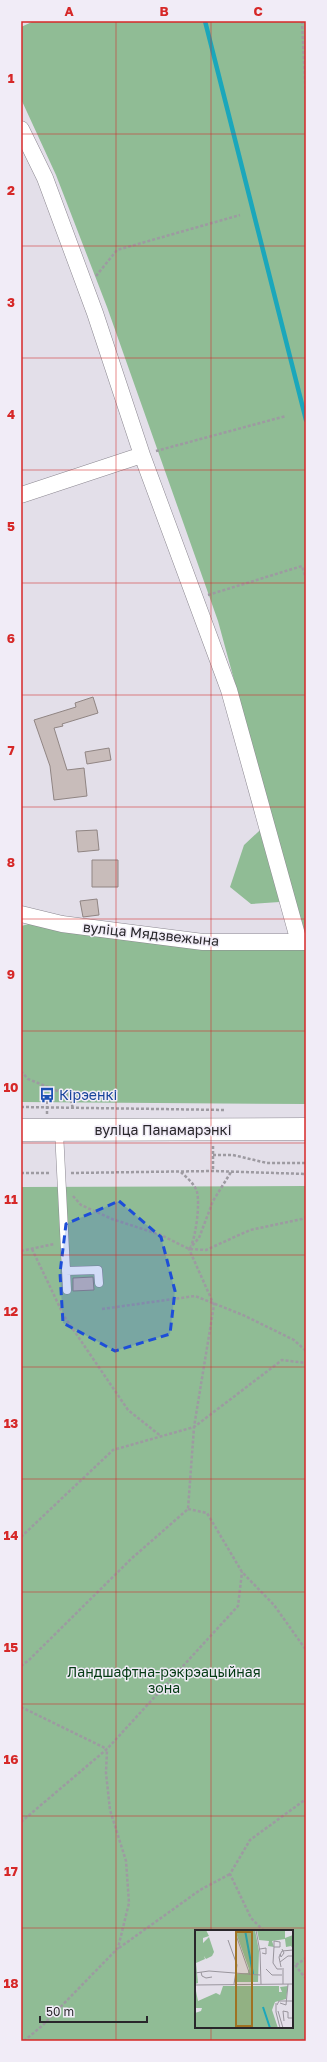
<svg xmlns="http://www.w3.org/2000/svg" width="327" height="2062" viewBox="0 0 327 2062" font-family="'Golos Text',sans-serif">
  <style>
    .green { fill: #90bc95; fill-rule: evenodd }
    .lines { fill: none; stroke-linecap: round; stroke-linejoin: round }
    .stream { stroke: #1ba7bb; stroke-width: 4.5 }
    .building { fill: #c8bcba; stroke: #908583 }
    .service-casing { stroke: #8c8891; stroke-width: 9 }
    .minor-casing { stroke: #8c8891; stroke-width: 17 }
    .secondary-casing { stroke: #8c8891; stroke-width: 23 }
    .path { stroke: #9d9aa1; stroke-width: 2.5; stroke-dasharray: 3 2; stroke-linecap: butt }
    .service { stroke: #fff; stroke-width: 8 }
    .minor { stroke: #fff; stroke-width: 16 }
    .secondary { stroke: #fff; stroke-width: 22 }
    .marked { fill: #1d4ed8; fill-opacity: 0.2; stroke: #1d4ed8; stroke-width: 3; stroke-dasharray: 8 5; stroke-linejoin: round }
    .grid { fill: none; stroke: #d62828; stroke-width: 1; stroke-opacity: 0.55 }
    .labels { text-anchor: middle; stroke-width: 3; stroke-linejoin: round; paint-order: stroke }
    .street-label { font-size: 14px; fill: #29272b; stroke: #f1ecf7 }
    .transit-label { font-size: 14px; fill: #164399; stroke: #f1ecf7; text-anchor: start }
    .park-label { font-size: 14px; fill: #043a13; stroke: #f1ecf7 }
    .inset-river { fill: none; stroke: #1ba7bb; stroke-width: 2 }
    .inset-road { fill: none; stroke: #99959d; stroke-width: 1 }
    .view { fill: #9f7223; fill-opacity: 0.15; stroke: #9f7223; stroke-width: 2 }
    .inset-edge { fill: none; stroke: #29272b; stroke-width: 2 }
    .neatline { fill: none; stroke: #d62828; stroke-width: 1.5 }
    .grid-label { font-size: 13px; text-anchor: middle; font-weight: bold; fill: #d62828 }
  </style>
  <rect width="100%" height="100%" fill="#e3dfe9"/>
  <path class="green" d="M34,21H306V937L294,901L251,904L230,887L244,845L272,819L218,621L107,307L56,175L21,99V27Z
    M37,922L306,948V1104L21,1102V926Z
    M306,1186V2041H21V1187ZM196,1931H292V2027H196Z"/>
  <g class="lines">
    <path class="stream" d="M205,21L306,420"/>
  </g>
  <path class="building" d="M93,697L98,713L62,724L63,726L54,728L67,770L84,768L87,796L54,800L50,766L34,720L76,707L75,703Z
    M109,748L111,760L87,764L85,752Z
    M97,830L99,850L78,852L76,831Z
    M92,860H118V887H92Z
    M97,899L99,915L83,917L80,901Z
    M93,1277L94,1290L73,1291V1278Z"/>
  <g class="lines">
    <g class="service-casing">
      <path id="service" d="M59,1131L67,1290
        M66,1271L98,1270L99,1283"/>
    </g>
    <g class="minor-casing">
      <path id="minor" d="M21,129L45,178L95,313L142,455L229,690L299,942
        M21,495L142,455
        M21,914L62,924L203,942H306"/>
    </g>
    <g class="secondary-casing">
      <path id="secondary" d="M21,1130L306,1129"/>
    </g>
    <path class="path" d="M302,21L306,101
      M96,276L117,250L240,215
      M156,451L286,416
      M208,595L302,566L306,579
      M21,1071L28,1079L70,1096L73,1109
      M21,1107L226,1110
      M47,1114V1095
      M213,1146V1171
      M213,1155H233L267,1163H306
      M181,1172C186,1177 195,1184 197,1192C200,1204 196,1235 191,1246
      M21,1173H50
      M71,1173L213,1171L306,1174
      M73,1196L81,1205L112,1219L161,1235L189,1249L206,1250L250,1230L302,1219L306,1217
      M32,1249L64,1316L128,1410L162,1437
      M189,1249L199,1238L213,1201L231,1172
      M21,1251L54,1244
      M102,1309L195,1296L243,1315L294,1340L306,1351
      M188,1509L207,1513L242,1572L274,1605L306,1650
      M21,1537L113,1450L194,1427L282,1360L306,1363
      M21,1666L29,1660L131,1559L188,1509L194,1427L214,1305L189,1249
      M21,1707L107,1749
      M21,1822L107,1749L238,1606L242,1572
      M264,1931L251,1918L230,1874L250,1840L306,1799
      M119,1948L200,1890L230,1874
      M292,1961L306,1979
      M296,1965L306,1958
      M24,2041L43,2025L118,1948L129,1903L126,1861L110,1810L106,1773L107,1750
      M301,2041L306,2037"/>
    <use href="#service" class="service"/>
    <use href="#minor" class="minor"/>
    <use href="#secondary" class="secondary"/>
  </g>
  <path class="marked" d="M119,1201L161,1237L175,1291L170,1334L115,1351L63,1323L60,1273L66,1224Z"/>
  <path class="grid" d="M116,21V2041M211,21V1931M21,134H306M21,246H306M21,358H306M21,470H306M21,583H306M21,695H306M21,807H306M21,919H306M21,1031H306M21,1143H306M21,1255H306M21,1367H306M21,1479H306M21,1592H306M21,1704H306M21,1816H306M21,1928H306M211,2027V2041"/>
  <defs>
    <g id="bus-bare" transform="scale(1.2)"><path d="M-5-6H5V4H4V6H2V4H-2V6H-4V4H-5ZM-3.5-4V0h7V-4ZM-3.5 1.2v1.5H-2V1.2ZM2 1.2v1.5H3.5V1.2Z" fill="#1a4fb4" stroke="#f1ecf7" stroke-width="2.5" paint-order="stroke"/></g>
  </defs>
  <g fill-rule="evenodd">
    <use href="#bus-bare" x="47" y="1095"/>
  </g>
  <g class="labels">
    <g class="street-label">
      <text transform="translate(151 934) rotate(6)" y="5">вуліца Мядзвежына</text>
      <text x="163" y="1135">вуліца Панамарэнкі</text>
    </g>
    <g class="transit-label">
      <text x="59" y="1100">Кірэенкі</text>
    </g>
    <g class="park-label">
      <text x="164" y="1677">Ландшафтна-рэкрэацыйная<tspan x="164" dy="16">зона</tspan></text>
    </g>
  </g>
  <g transform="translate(195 1930)">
    <rect width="98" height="98" fill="#e3dfe9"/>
    <path d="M0,0H11L14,6L8,8V13L14,7L19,22L17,26L11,29L9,26L10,29L1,33L3,53L0,54ZM44,0H60L64,21L63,52H39L41,44L53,43L54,39L41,3ZM62,0H90V8L98,5V19L96,16L91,17L90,9L77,11L79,17L73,16L74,11L64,10ZM0,56L3,71L21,63L25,65L28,56H84V62H87L85,57L93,56L91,69L80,72L77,80L83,98H0V83L6,81L7,78H0Z" fill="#90bc95"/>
    <path class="inset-river" d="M50,0L58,44M68,77L75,98"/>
    <path class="inset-road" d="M61,0L65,22L66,54M41,5L55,45M33,10L42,35L39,54M79,11L85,12V17H79ZM79,17L78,33L82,39H87M65,19L71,18V24L67,23M85,24L86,27L89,23L87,19M85,32L93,26H97M86,37L84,27L87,21L98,20M71,39L77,45H87M6,42L7,46L11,48L17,47M0,43L14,41L65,45M88,54V38M0,55L98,54M81,73V82L85,98M85,73L91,75L93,54M82,75L84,71H98M83,81L88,98M89,91L88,81L93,82V88H98"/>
    <path class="view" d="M41,2H57V96H41Z"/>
    <rect width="98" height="98" class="inset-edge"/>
  </g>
  <rect width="327" height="2062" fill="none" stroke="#f1ecf7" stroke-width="44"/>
  <path d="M40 2016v6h107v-6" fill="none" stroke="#29272b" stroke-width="2"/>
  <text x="46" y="2016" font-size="12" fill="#29272b" stroke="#f1ecf7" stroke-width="3" paint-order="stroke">50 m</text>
  <rect x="22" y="22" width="283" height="2018" class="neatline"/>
  <g class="grid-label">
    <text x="69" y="16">A</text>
    <text x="164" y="16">B</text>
    <text x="258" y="16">C</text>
    <text x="11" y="83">1</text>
    <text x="11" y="195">2</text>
    <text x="11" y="307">3</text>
    <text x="11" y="419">4</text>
    <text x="11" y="531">5</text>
    <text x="11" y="643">6</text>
    <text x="11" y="755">7</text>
    <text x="11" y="867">8</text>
    <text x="11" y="979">9</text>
    <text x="11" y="1092">10</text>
    <text x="11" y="1204">11</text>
    <text x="11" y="1316">12</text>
    <text x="11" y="1428">13</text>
    <text x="11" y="1540">14</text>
    <text x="11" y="1652">15</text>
    <text x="11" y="1764">16</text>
    <text x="11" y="1876">17</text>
    <text x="11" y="1988">18</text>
  </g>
</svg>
